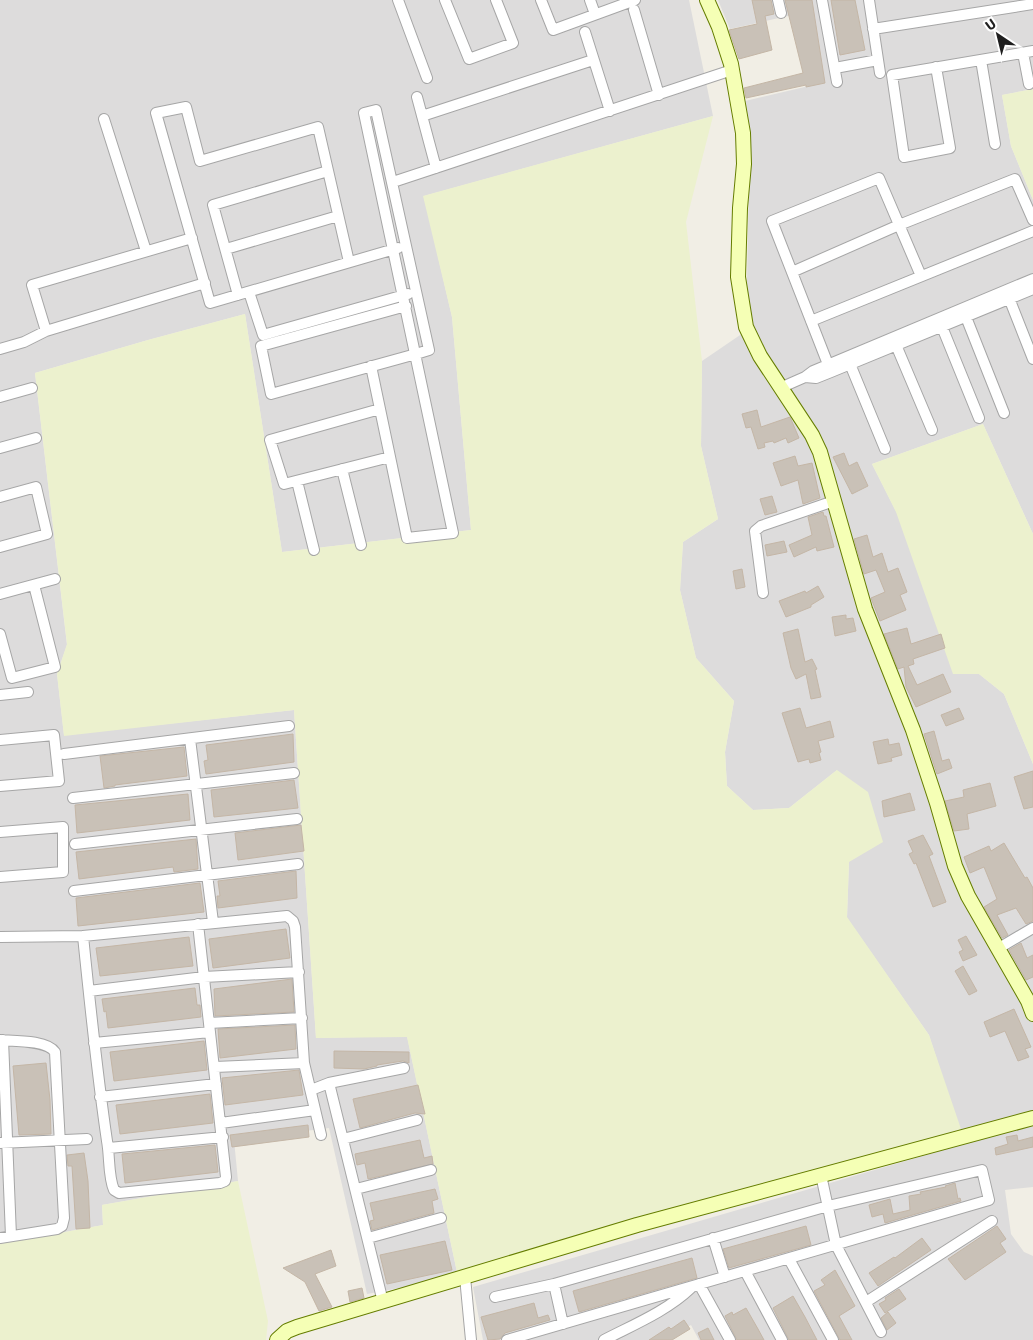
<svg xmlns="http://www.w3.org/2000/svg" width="1033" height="1340" viewBox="0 0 1033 1340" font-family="Signika,sans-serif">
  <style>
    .residential { fill: #dddcdc }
    .farmland { fill: #ecf1ce }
    .building { fill: #c9c1b7; stroke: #c4b6a6 }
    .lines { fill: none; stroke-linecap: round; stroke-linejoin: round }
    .street-casing { stroke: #a6a6a6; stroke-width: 12 }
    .secondary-casing { stroke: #657d00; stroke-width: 16 }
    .street { stroke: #fff; stroke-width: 10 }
    .secondary { stroke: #f5ffb5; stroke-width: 14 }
  </style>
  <rect width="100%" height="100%" fill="#f1eee5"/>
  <path class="residential" d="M0,0H689L713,116L424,196L452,317L471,530L282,552L245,314L148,340L35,373L67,645L57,674L64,735L294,710L316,1038L407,1036L458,1277L367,1294L329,1128L234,1140L238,1181L102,1205L103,1225L0,1244Z
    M718,0H1033V89L1002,95L1011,146L1033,200V534L983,424L872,464L979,674L1004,694L1033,764V1187L1005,1190L1011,1234L1024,1252L1033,1256V1340H699L691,1325L663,1340H483L473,1287L964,1144L929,1035L847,918L849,862L837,770L789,808L753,810L727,786L725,752L734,701L696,658L680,590L683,542L718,519L701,446L702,361L746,331L750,129L745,101L809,86L797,14L730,29Z"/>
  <path class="farmland" d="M1033,89V200L1011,146L1002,95Z
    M713,116L686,222L702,361L701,446L718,519L683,542L680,590L696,658L734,701L725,752L727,786L753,810L789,808L837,770L868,792L883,842L849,862L847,917L929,1035L961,1129L458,1277L407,1037L316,1038L294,710L64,736L57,674L67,644L35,373L148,340L245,314L282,552L471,530L452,317L423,196Z
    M983,424L1033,534V764L1004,694L979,674H953L896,512L872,464Z
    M238,1181L268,1321L266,1340H0V1244L103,1225L102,1205Z"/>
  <path class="building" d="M752,0H771L774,14L765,16L772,50L739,59L729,30L757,24Z
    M785,0H812L825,83L806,87V85L746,98L744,88L803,73Z
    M831,0H855L865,50L840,55Z
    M757,410L761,427L790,417L799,438L788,443L786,438L774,443L773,441L764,443L765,447L758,449L751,427L746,428L742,414Z
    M844,453L849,466L857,462L868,486L852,494L833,457Z
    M795,456L798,466L812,463L820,498L803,504L798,480L781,486L773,463Z
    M772,496L777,512L765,515L760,499Z
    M823,512L824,516H826L834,547L817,551L816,547L794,557L789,545L812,535L808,517Z
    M867,535L873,557L882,553L888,572L898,568L907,592L900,595L906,610L880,621L871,598L885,592L876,570L864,574L854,539Z
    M784,541L787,552L767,556L765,545Z
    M742,569L745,587L736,589L733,571Z
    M818,586L824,597L811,605V607L786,617L779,601L805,591L806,593Z
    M846,615V619L853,618L856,631L835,636L832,617Z
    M907,628L911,644L941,634L945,648L913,659L914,664L908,666L917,685L943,674L951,692L916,707L906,687L904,667L898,669L884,634Z
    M798,629L805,662L812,659L817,669L815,670L821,697L811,699L806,674L796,679L791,668L783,633Z
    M800,708L806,728L830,721L834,737L818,741L821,752L819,753L821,760L810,763L809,759L798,762L782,713Z
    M959,708L964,719L946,726L941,715Z
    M934,731L942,761L949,759L952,768L937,774L924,734Z
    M293,734L294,762L206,774L204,761L208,760L206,745Z
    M888,739L889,745L899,743L902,755L891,758L892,761L878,764L873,742Z
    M184,747L187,776L115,785V786L104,788L100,756Z
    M1033,771V807L1024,809L1014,777Z
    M294,780L298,808L214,817L211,790Z
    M990,783L996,806L967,814L969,829L954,831L945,801L964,797L963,790Z
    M910,793L915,810L884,817L882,801Z
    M188,794L190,820L77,833L75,805Z
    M301,825L304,851L238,860L235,833Z
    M923,835L933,854L929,856L946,902L933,907L916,863L914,864L909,854L913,852L908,841Z
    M196,839L198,869L174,872L173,867L79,879L76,852Z
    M1004,843L1025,878L1027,877L1033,888V921L1026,924L1016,908L997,915L1008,935L1002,938L984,907L997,899L984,867L970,873L964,857L989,846L991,851Z
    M296,871L297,898L218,908L217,896H220L218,881Z
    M200,883L204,912L78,926L76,898Z
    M286,929L290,958L213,968L209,939Z
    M966,936L977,955L963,961L959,952L963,950L958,940Z
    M189,937L193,966L100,976L96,948Z
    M1021,943L1027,958L1033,955V977L1026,980L1009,950Z
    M963,966L977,991L969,995L955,971Z
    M292,979L294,1012L215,1016L214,989Z
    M195,988L197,1005H200L201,1017L108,1028L106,1011L104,1012L102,999Z
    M1014,1009L1031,1047L1025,1049L1029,1057L1018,1061L1005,1031L990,1037L984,1022Z
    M295,1025L296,1049L220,1058L218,1029Z
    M204,1041L207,1070L114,1081L110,1052Z
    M334,1051L409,1052V1063L403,1061L377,1065V1066L364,1069L334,1068Z
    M46,1063L50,1100L51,1134L19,1135L13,1066Z
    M299,1070L303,1095L225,1105L222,1078Z
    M418,1085L425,1114L415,1113L360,1128L353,1099Z
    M210,1094L213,1123L120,1134L116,1105Z
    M308,1125L309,1137L232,1147L230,1135Z
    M1017,1135L1018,1141L1033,1137V1147L996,1155L995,1148L1008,1144L1006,1137Z
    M420,1140L424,1158L432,1156L433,1164L368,1179L365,1163L357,1165L355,1154Z
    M215,1145L218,1172L125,1183L122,1154Z
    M84,1153L88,1181L90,1228L76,1229L72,1166H68L67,1155Z
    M955,1183L958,1199L960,1198L961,1201L885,1223L883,1214L872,1217L869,1205L890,1199L893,1214L910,1210L909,1196L921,1194L920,1192L946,1187L945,1186Z
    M435,1189L438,1199L432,1201L434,1213L372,1230L370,1221L374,1220L370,1203Z
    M806,1226L811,1245L729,1268L723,1249Z
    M997,1226L1006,1239L1000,1243L1006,1252L965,1280L948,1259Z
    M922,1238L931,1250L878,1286L869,1273L894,1257L895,1258Z
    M445,1241L452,1270L387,1284L380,1255Z
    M331,1250L336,1266L315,1274L332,1307L319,1311L305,1282L283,1268Z
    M692,1258L697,1278L579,1312L573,1291Z
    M835,1270L855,1306L839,1316L852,1340H840L814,1291L825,1285L821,1280Z
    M362,1288L364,1298L350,1302L348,1291Z
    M899,1289L906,1299L885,1313L879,1304L886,1300L885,1298Z
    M793,1296L805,1317L817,1340H789L773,1308Z
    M534,1303L538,1318L548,1315L550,1320L505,1333L500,1339L488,1340L481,1317Z
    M746,1308L758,1329L764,1340H737L725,1316L732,1312L733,1315Z
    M888,1312L896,1323L887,1330L881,1318Z
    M684,1320L690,1329L672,1340H649L669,1327L671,1329Z
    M708,1328L714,1340H701L698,1333Z"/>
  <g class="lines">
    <g class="street-casing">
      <path id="street" d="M398,0L427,78
        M445,0L469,59L513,43L496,0
        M541,0L553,30L635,0
        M590,0L595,14
        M778,0L781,13
        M822,0L837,82
        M869,0L880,73
        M634,10L659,95
        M873,29L1033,4
        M585,32L610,111
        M1023,53L1029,84
        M981,60L995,144
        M936,67L950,148L904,157L892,75L1033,51
        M835,68L878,60
        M417,97L436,168
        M422,116L593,60
        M104,119L146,251
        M393,182L732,70
        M226,249L338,216
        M349,262L318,127L200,161L186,107L156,113L210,303L398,248
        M792,272L899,225L1015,179L1033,220
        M249,292L263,335L408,294
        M238,295L213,205L328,171
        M1009,298L1033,359
        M964,312L1004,413
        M811,321L1033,231
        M940,322L979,418
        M46,331L32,285L192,238
        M896,345L932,430
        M0,349L24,342L46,331L205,283
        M850,364L885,449
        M371,366L407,538L453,533C424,393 394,253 364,113L376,110L429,350L416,354L271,394L261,346L406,306
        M831,372L772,221L879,178L921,276
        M805,377L816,378L831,372L1033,289
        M780,388L805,377L813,371L1033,279
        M0,397L32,388
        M380,409L270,440L284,484L390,457
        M0,448L36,438
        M342,469L361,545
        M297,481L314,550
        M0,497L36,487L47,534L0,547
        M763,593L755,531L761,526L834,501
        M0,594L55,579
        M0,634L12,678L55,667L34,585
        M0,695L28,692
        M190,739L213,922
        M0,740L54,735L59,781L0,786
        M64,754L289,726
        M73,798L294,773
        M0,832L63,827V872L0,877
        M75,844L297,819
        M74,891L298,864
        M83,936C90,1005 97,1073 107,1141C110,1157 108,1176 114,1190L119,1193L220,1183L225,1181L226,1177L198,924
        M0,937L83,936L287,916L293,921L295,927L304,1063L321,1135
        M999,948L1033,928
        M89,991L204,977L299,972
        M209,1023L302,1018
        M0,1040C14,1041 47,1040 55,1052L64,1218L62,1226L57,1229L0,1238
        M3,1040L11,1236
        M94,1043L210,1032
        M215,1067L304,1063
        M329,1083L383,1302
        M311,1090L329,1083L404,1068
        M100,1097L216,1084
        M221,1123L315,1110
        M343,1139L417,1120
        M0,1143L87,1139
        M109,1148L223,1137
        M821,1175L836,1245L881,1332
        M356,1189L431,1170
        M368,1238L441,1218
        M713,1238L725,1277
        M789,1259L833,1340
        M745,1271L782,1340
        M465,1277L471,1340
        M554,1284L563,1324
        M699,1284L730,1340
        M495,1297L554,1284L828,1206L982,1170L989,1200L507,1340
        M866,1302L992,1221
        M604,1340C633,1325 667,1311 691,1288"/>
    </g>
    <g class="secondary-casing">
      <path id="secondary" d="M707,0L719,27L731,64L743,133L744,164L740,208L738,277L746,327L760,356L812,435L820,452L865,609L913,730L937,803L955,866L968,896L1028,1001L1033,1014
        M277,1340L287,1331L297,1327L637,1225L1033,1118"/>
    </g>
    <use href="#street" class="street"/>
    <use href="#secondary" class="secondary"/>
  </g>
  <g transform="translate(998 35) rotate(325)" stroke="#ffffff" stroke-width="4" paint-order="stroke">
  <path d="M0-4L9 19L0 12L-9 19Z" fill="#1f1f1f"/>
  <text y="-8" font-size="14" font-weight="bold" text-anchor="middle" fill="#1f1f1f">U</text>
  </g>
</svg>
